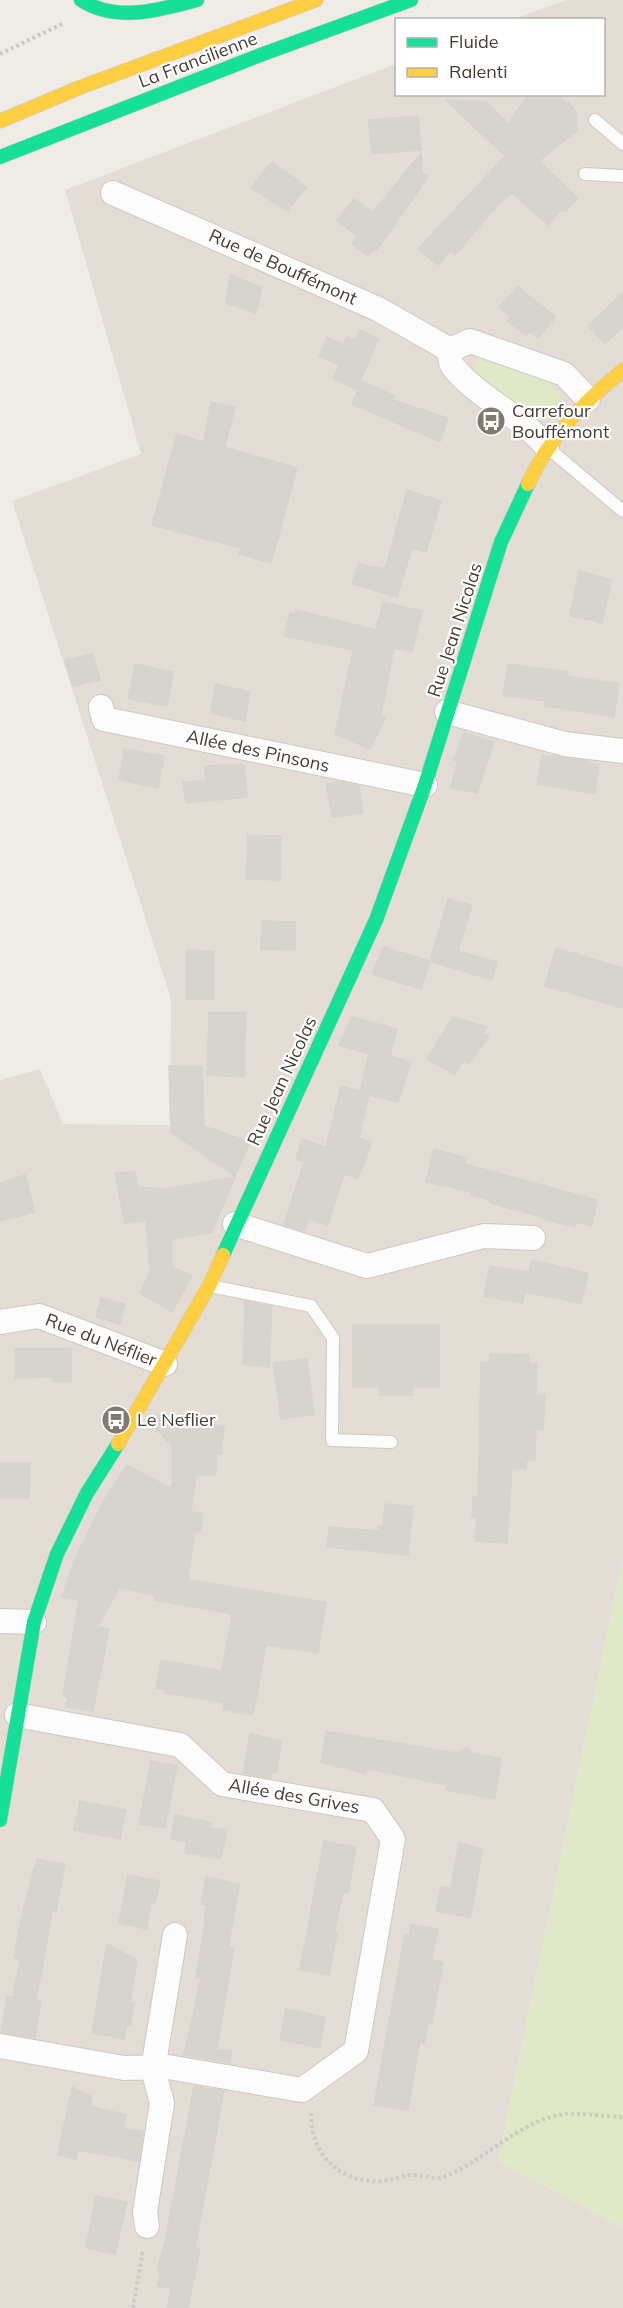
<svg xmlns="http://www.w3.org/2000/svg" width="623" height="2308" viewBox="0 0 623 2308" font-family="Mulish,sans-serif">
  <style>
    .residential { fill: #e3ddd5 }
    .green { fill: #dfe9c8 }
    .building { fill: #d7d3cf; stroke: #d7d3ce; stroke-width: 1.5 }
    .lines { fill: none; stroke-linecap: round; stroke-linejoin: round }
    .lane-casing { stroke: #cbc8c4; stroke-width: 14 }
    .street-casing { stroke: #cbc8c4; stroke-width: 26 }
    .fast-casing { stroke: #cec8bf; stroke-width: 15 }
    .slow-casing { stroke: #cec8bf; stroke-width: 15 }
    .path { stroke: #cdcac6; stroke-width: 4; stroke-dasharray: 3 3; stroke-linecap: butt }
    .lane { stroke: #fdfcfc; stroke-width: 12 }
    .street { stroke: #fdfcfc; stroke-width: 24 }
    .fast { stroke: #16e098; stroke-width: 14 }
    .slow { stroke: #ffcf43; stroke-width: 14 }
    .labels { text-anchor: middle; stroke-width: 4.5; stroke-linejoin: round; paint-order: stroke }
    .street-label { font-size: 18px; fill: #443d34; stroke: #fff }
    .poi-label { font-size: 18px; fill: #443d34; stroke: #fff; text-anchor: start }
  </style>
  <rect width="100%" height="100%" fill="#efece8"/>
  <path class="residential" d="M566,0H623V1557L498,2161L623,2228V2308H0V1080L40,1069L63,1124L170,1125L171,999L12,501L141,454L65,190L396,64V94H604V20L514,19Z"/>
  <path class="green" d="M479,357L548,380L562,398L539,423L472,371Z
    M623,1557V2228L498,2161Z"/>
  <path class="building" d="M529,94H558L566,104L569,102L577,113V131L539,161L578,198L565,212L562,209L548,225L512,193L496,207L455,255L450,251L438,265L418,249L505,156L446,100L487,102L508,124Z
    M418,116L421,150L372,154L368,120Z
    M421,153L422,173L428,177L377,250L374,249L368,256L352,244L357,236L337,221L354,199L373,212Z
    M272,162L307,187L287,211L251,188Z
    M230,275L262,288L256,313L226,303Z
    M518,287L556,317L538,338L530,332L526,335L507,321L511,317L499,307Z
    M623,293V327L605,343L588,326Z
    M360,330L378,339L357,390L333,378L339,365L319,356L327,337L343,345L347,337L355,340Z
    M362,381L395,396L393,400L448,418L440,442L352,404Z
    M211,402L235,407L225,447L297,468L271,563L239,554L241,548L152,525L177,434L204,442Z
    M407,490L441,501L426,552L412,548L397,597L352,584L358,564L385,569Z
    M579,571L612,580L602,623L570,616Z
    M383,602L422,611L412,652L394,648L381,716L386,717L370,749L335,734L353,650L284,636L290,613L295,615L296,610L376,630Z
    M93,654L100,680L73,686L65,660Z
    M135,664L174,672L167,706L128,699Z
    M508,664L568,672V676L619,684L614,717L544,706L545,701L503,695Z
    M216,684L250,692L245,721L210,713Z
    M464,732L494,742L477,793L450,788L458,762L454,760Z
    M124,749L164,756L158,788L119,780Z
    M542,755L587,761V763L599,766L595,794L537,784Z
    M244,764L247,797L186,803L183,782L206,781L205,766Z
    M341,782L359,786L363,813L332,817L326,784Z
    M248,835L281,836L280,880L246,879Z
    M448,899L472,905L458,951L497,962L492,980L430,961Z
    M262,921L295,922V950L261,949Z
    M384,947L430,961L421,989L372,974Z
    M556,948L623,968V1008L545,986Z
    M186,950L214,951V999H186Z
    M209,1012H246L244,1077L207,1075Z
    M352,1017L397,1029L390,1056L411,1062L398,1102L369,1095L359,1138L371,1142L365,1163L357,1178L344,1174L328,1225L309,1219L305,1231L284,1225L304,1162L296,1159L302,1139L326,1147L341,1086L360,1091L369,1054L339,1045Z
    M453,1017L487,1027L483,1033L489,1037L469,1064L464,1060L454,1074L427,1059Z
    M169,1066H202L204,1126L250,1142L235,1176L171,1132Z
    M434,1149L467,1158L465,1164L597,1200L592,1226L576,1222L575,1227L542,1219V1217L490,1203V1200L471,1195L472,1192L426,1182Z
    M135,1171L138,1187L166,1189L235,1177L212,1232L172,1239V1267L192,1276L172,1312L140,1293L150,1272L146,1220L125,1224L115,1173Z
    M25,1175L35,1212L0,1221V1183Z
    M532,1260L588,1273L581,1303L525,1292L522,1303L484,1296L490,1266L529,1272Z
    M101,1298L125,1304L120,1324L96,1317Z
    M245,1301L272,1307L269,1367L243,1364Z
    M353,1325H439V1387H412V1395H380V1387H353Z
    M15,1348H71V1382H53V1377L15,1378Z
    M490,1354L529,1355V1363H537L536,1395H545L543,1430L536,1429L535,1461H526V1469H512L507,1543L475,1541L477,1517H472L473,1497L478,1498L481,1362H490Z
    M307,1359L314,1414L281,1419L273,1363Z
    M158,1415L224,1426L221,1454H216V1475H196L191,1512L203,1513L200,1532H195L188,1580L326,1602L318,1653L266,1645L253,1715L223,1710L224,1703L165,1693L166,1689L156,1688L161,1660L222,1671L232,1614L154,1600L155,1595L119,1588L98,1627L109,1629L93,1711L66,1707L68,1697L63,1696L79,1600L62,1597L74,1561L103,1502L127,1465L172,1489V1446L152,1425Z
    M0,1463H30L29,1498H0Z
    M385,1504L413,1507L408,1555L327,1547L329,1527L379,1531V1526H383Z
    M326,1731L456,1753L468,1747L471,1753L501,1758L495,1799L446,1790L447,1785L368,1769L365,1774L321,1762Z
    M250,1734L282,1741L276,1773L272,1772L271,1778L243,1773Z
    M151,1761L177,1766L165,1828L139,1824Z
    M80,1801L126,1810L120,1839L74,1830Z
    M175,1815L211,1822L210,1828L227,1830L221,1859L185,1853L187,1842L171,1839Z
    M324,1841L356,1847L348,1893L343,1892L334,1934H337L329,1975L300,1970Z
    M459,1843L483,1849L470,1918L436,1911L441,1887L451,1888Z
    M37,1859L65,1864L56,1912L43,1909L52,1914L36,2001L41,2002L35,2038L1,2032L7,1996L13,1997L20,1959L14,1958L21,1919Z
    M128,1875L160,1881L155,1903H151L147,1929L119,1923Z
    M206,1877L240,1884L228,1947L234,1948L217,2049L232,2051L230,2063L184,2055L201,1978L196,1977L206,1917H204L206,1905L201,1904Z
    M411,1924L438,1929L432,1960L443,1962L432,2024L428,2023L424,2044L420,2042L408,2110L374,2105L405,1934L409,1935Z
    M107,1944L137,1960L130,2002L134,2003L130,2025L127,2024L124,2039L92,2033Z
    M286,2009L325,2017L320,2048L280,2040Z
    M194,2086L224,2091L195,2248L200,2249L188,2308H167L171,2288L158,2286L160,2271L157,2270L165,2242Z
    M72,2087L92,2097L90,2106L126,2115L123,2128L143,2131L139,2161L78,2150L76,2159L58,2155Z
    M96,2196L127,2202L115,2254L86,2248Z"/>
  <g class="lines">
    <g class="lane-casing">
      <path id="lane" d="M595,120L623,144
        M585,174L623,176
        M548,448L623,511
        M210,1286L311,1306L333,1338L332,1440L391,1442"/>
    </g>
    <g class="street-casing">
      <path id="street" d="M113,193L378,309L450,350
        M450,350L470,341L564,374L588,399
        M450,350C450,356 450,364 454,368C480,399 521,416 547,447
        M101,707L104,719L425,785
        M447,712L565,744L623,751
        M235,1224L367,1266L484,1236L533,1238
        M0,1322L39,1316L165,1364
        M0,1621L34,1622
        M0,2046L124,2068L168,2067L302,2090L356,2051L393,1839L373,1810L222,1784L180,1745L17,1715
        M147,2226L145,2212L162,2103L153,2069L175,1935"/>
    </g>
    <g class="fast-casing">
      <path id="fast" d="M81,0C116,23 159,10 197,0
        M0,157L263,54L411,0
        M223,1255L376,920L425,785L501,542L528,484
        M0,1820L34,1622L57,1554L87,1493L118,1444"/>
    </g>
    <g class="slow-casing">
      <path id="slow" d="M0,121L81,87L316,0
        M528,484C550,436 583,403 623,370
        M118,1444L209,1286L223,1255"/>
    </g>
    <path class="path" d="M0,54L64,23
      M311,2113C310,2155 341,2184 383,2181C392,2180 401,2176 410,2175C422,2174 434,2181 446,2176C483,2161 519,2122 559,2115C578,2111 603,2117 623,2117
      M133,2308L143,2250"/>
    <use href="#lane" class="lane"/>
    <use href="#street" class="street"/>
    <use href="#fast" class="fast"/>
    <use href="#slow" class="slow"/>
  </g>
  <defs>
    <g id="bus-disc" transform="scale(1.5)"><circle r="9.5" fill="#807a73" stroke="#fff"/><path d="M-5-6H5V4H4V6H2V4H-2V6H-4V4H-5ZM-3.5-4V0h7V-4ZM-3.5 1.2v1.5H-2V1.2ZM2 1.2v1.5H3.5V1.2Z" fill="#fff"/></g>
  </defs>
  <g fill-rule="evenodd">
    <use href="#bus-disc" x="491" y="421"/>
    <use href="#bus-disc" x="116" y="1420"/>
  </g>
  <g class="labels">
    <g class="street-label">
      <text transform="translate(198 60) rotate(-21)" y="6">La Francilienne</text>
      <text transform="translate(283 267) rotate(24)" y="6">Rue de Bouffémont</text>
      <text transform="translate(455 630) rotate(-72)" y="6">Rue Jean Nicolas</text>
      <text transform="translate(258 751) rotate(12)" y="6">Allée des Pinsons</text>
      <text transform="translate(282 1081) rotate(-65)" y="6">Rue Jean Nicolas</text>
      <text transform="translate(101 1340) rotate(21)" y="6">Rue du Néflier</text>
      <text transform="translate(294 1796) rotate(10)" y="6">Allée des Grives</text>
    </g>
    <g class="poi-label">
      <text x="512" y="417">Carrefour<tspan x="512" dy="21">Bouffémont</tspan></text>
      <text x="137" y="1426">Le Neflier</text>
    </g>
  </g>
  <rect x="395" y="18" width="210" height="78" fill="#ffffff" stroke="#b4b1ae" stroke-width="1.5"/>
  <rect x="407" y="38" width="30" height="9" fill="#16e098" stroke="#b4b1ae" stroke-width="1.5"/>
  <text x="449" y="48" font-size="18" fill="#443d34">Fluide</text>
  <rect x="407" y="68" width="30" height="9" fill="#ffcf43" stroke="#b4b1ae" stroke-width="1.5"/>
  <text x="449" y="78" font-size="18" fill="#443d34">Ralenti</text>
</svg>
